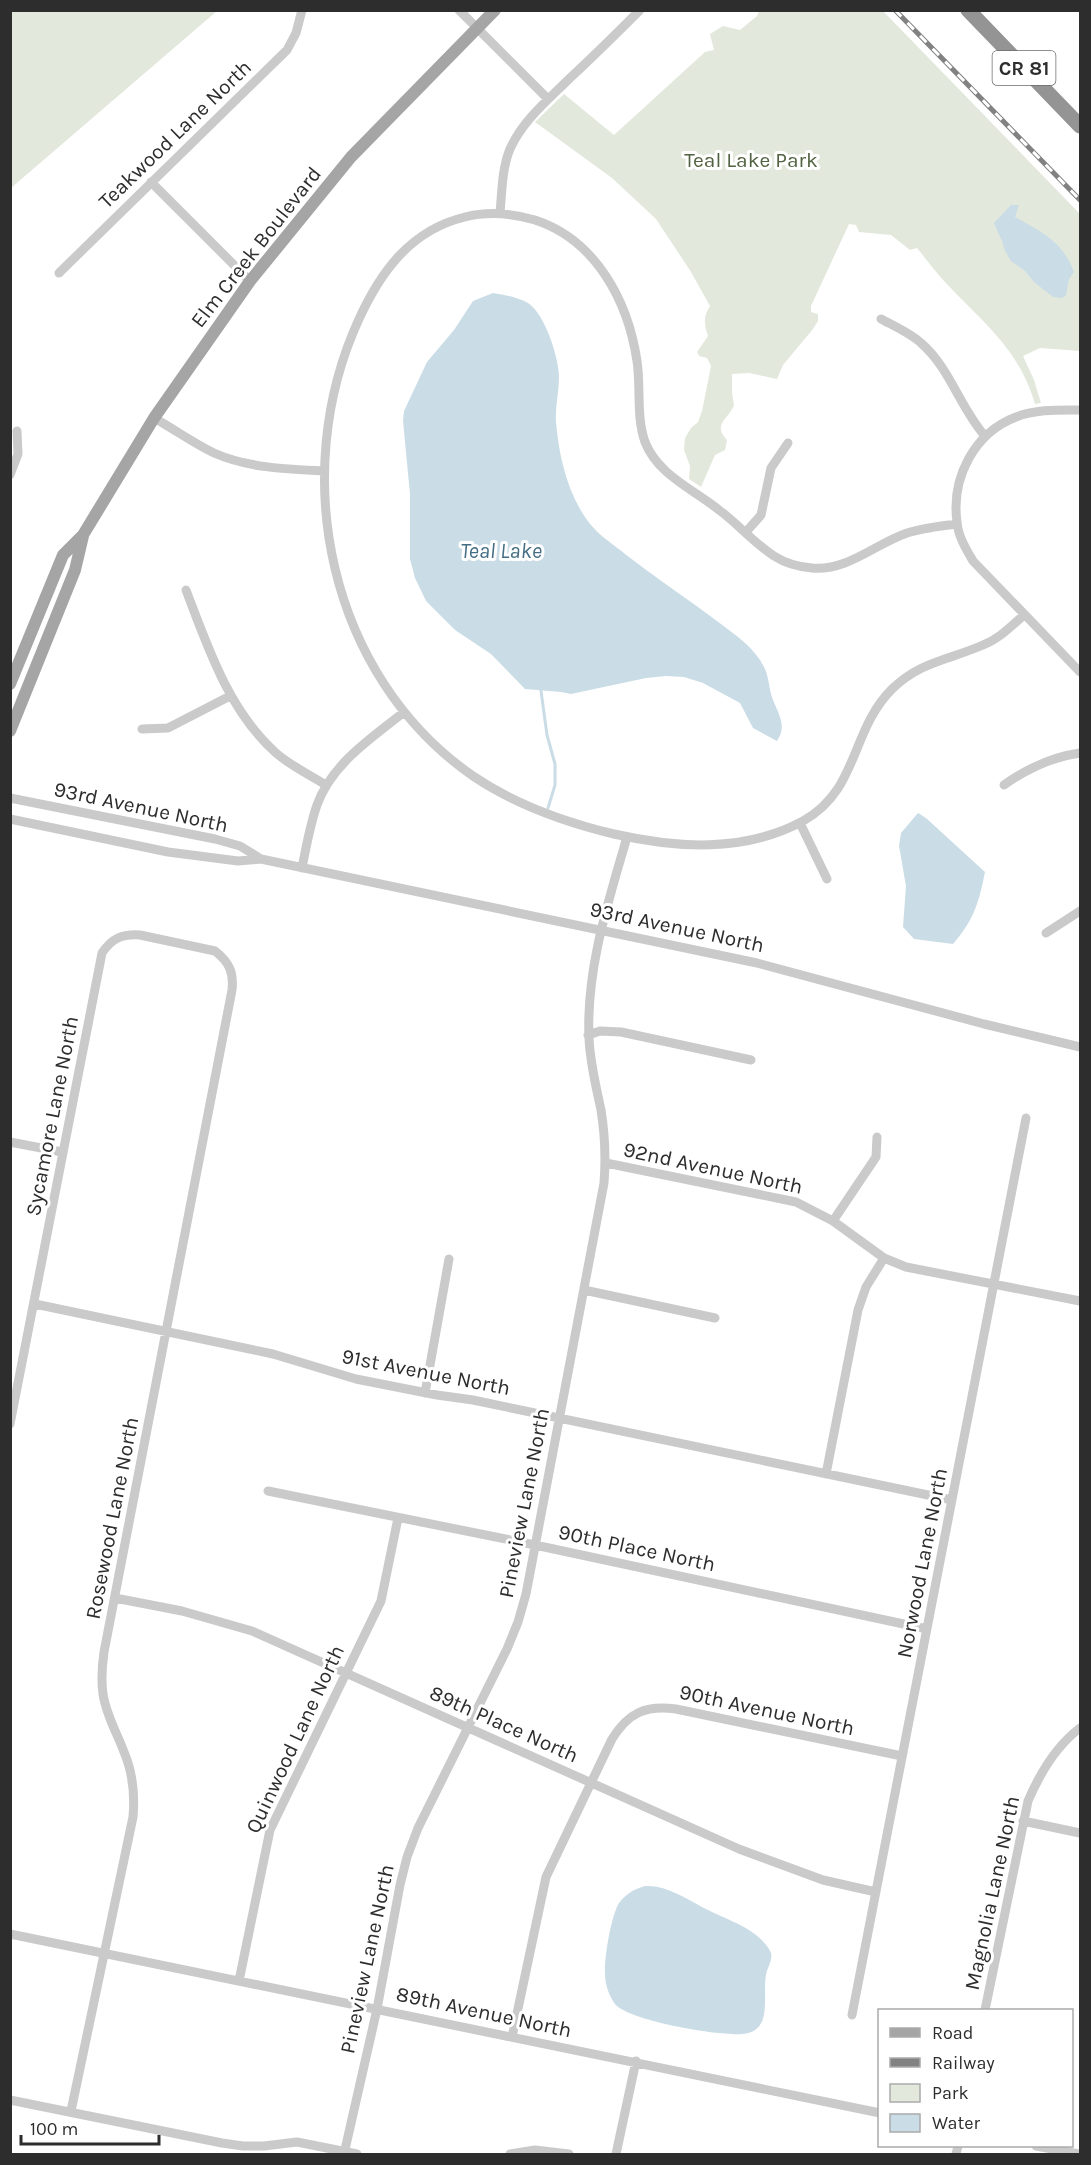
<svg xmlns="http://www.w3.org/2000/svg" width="1091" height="2165" viewBox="0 0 1091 2165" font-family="Karla,sans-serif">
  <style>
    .green { fill: #e3e8dc }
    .water { fill: #cadce6 }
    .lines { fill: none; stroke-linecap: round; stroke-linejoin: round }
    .stream { stroke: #cadce6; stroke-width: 3 }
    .minor { stroke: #cacaca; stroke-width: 9 }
    .major { stroke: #a5a5a5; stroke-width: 12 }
    .highway { stroke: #949494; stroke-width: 15 }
    .rail-casing { stroke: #828282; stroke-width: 5 }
    .rail { stroke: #fff; stroke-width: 3; stroke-dasharray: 9; stroke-linecap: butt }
    .labels { text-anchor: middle; stroke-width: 6; stroke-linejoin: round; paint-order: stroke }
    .shield { fill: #fff; stroke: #6c6c6c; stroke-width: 1.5 }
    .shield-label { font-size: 20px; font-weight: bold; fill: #2d2d2d }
    .street-label { font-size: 21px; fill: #2d2d2d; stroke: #fff }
    .park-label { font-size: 21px; fill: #516240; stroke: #fff }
    .water-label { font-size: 22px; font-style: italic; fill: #456e84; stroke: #fff }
  </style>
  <rect width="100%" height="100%" fill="#fff"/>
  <path class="green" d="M11,10H217V11L11,188Z
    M759,11H883L1080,214V351L1040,348L1023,356L1034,380L1041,403L1035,404C1019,348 981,321 944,281C934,270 926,259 917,248L910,250L891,235L859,232L856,225L849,224L811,306V312L818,314V321L813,329L783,365L777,379L749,373L732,374V392L734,406C726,421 713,425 727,440L725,450L715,455L701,487L689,479L690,466L684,450L685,438L691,428L698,422L702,411L711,366L707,358L699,356L697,352L708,336C704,325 703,316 710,306L691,272L656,219L612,178L535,122L564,94L614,135L705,52L714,50L710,34L723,26L740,30L757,16Z"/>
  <path class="water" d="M1011,205H1019L1015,217C1042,232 1063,242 1074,272L1069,279L1066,295L1062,298L1053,297L1034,282L1025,271L1011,261L1005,251L1002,241L994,223Z
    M493,293C505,295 517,297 528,303C545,314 559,358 559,377C559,392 555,407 556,422C559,457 568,497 591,525C600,536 614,545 625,554C656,578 689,600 721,624C737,636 756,649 765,669C769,678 769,690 773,700C779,715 787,726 777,741L753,728L740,703L703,683L684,677L666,676L646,678L571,694L561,692L525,689L491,654L455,630L426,601L415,578L410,559V494L403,421L404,411L427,362L454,330L473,301Z
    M918,813L926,818L985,872C979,902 974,920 953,944L914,939L903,927L906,886L899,846L901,833Z
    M645,1886C649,1886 654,1886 658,1887C676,1891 692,1902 708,1910C724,1918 742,1924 756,1935C761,1939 769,1947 771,1953C773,1960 767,1968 766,1975C762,1995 774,2032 742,2034C719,2036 629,2021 615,2004C609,1996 605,1984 605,1974C604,1959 611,1916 619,1903C626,1894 634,1889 645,1886Z"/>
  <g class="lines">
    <path class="stream" d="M541,691L547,735L555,764V785L548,808"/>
    <path class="minor" d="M459,10L548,99
      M151,182L250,281
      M500,213C502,191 502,168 510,149C523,120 548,100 570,78C594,56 617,33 640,10
      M59,273L287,50L296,33L302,10
      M881,319C894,326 910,333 921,343C950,368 960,408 985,436
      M1080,410C1059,410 1036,409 1016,417C974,433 951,478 957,522C958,536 966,549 973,561L1080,672
      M154,418C174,429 193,443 214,453C248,468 286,469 323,471
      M10,475L18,454L17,431
      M957,524C940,526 923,528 907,533C875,544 848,571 812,568C799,567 785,563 774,556C754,543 738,524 719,510C693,489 658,475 645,442C636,417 641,387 637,361C628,301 596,240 535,220C511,213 489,211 465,217C411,230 381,271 359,319C287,475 329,676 473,776C516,805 564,822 614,834C676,848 744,853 803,821C859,790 850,731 892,689C921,661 949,660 983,645C999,639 1011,626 1024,615
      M746,532L761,515L771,468L788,443
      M186,590C208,648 229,711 276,753C291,766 310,775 326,785
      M142,729L168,728L230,696
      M1004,785C1028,768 1051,757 1080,753
      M10,798L215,839L240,846L261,859
      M10,819L168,852L238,861L261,859L757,963L984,1024L1080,1047
      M800,823L827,879
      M302,868C306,847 310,825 317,805C332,763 372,738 404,712
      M1046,933L1080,911
      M588,1035L600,1031L621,1032L751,1060
      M10,1142L62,1152
      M606,1163L796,1202L833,1221L884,1258L906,1267L1080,1301
      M833,1221L876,1157L877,1137
      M584,1290L715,1318
      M35,1304L273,1354L356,1379L437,1395L473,1400L952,1500
      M425,1393L449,1259
      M10,1424L102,953C112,938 122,934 140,935L215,951C229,962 234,972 232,990L104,1652C102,1666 101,1680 103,1694C106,1715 117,1733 124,1752C133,1773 135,1794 133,1817L71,2111
      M826,1474L858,1310L866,1287L884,1258
      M268,1491L535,1545L927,1629
      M115,1598L182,1611L252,1631L739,1849L823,1880L876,1892
      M1023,1821L1080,1833
      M10,1934L880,2113
      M239,1981L270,1830L381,1601L398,1518
      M985,2010L1028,1801C1040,1773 1056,1746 1080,1728
      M852,2015L1026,1118
      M512,2037L546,1877L612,1739C628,1713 645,1705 676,1709L902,1756
      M10,2100L222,2143L243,2146H264L297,2142L357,2154
      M1036,2146L1079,2154
      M344,2154L377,2009L400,1885L407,1857L418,1828L507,1649L518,1622L526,1594L604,1183C606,1158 605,1135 601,1110C596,1086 590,1063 589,1038C586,969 608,903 627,837
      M510,2154L535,2150L569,2154
      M616,2154L636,2061
      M956,2154L958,2146"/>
    <path class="major" d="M10,684L63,555L83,535L154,418L250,281L351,157L495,10
      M10,731L75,570L83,536"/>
    <path class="highway" d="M968,10L1080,126"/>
    <g class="rail-casing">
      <path id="rail" d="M895,10L1080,200"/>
    </g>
    <use href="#rail" class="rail"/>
  </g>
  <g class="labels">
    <rect class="shield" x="992.5" y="51" width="63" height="34" rx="4.5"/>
    <g class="shield-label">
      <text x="1024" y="75">CR 81</text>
    </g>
    <g class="street-label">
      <text transform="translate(175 134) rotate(-44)" y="7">Teakwood Lane North</text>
      <text transform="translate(256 247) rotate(-52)" y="7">Elm Creek Boulevard</text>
      <text transform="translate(141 807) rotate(12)" y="7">93rd Avenue North</text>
      <text transform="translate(677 927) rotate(12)" y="7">93rd Avenue North</text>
      <text transform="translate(52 1116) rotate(-79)" y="7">Sycamore Lane North</text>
      <text transform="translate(713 1168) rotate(12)" y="7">92nd Avenue North</text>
      <text transform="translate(426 1372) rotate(11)" y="7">91st Avenue North</text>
      <text transform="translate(524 1503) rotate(-79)" y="7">Pineview Lane North</text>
      <text transform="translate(112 1518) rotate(-79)" y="7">Rosewood Lane North</text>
      <text transform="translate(637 1548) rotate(12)" y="7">90th Place North</text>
      <text transform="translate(922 1563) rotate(-79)" y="7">Norwood Lane North</text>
      <text transform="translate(767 1710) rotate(12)" y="7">90th Avenue North</text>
      <text transform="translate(504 1724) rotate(24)" y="7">89th Place North</text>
      <text transform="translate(295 1739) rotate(-65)" y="7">Quinwood Lane North</text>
      <text transform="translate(992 1893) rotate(-78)" y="7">Magnolia Lane North</text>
      <text transform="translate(367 1959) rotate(-78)" y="7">Pineview Lane North</text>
      <text transform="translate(484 2012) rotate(12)" y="7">89th Avenue North</text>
    </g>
    <g class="park-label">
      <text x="751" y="167">Teal Lake Park</text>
    </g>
    <g class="water-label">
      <text x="501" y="558">Teal Lake</text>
    </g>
  </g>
  <rect width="1091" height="2165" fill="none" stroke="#2d2d2d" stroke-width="24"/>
  <rect x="878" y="2009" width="195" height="138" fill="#ffffff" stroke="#ababab" stroke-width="1.5"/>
  <rect x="890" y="2028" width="30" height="9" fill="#a5a5a5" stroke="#ababab" stroke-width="1.5"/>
  <text x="932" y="2039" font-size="18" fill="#2d2d2d">Road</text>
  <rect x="890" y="2058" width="30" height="9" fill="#828282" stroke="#ababab" stroke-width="1.5"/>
  <text x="932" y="2069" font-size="18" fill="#2d2d2d">Railway</text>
  <rect x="890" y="2084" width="30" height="18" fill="#e3e8dc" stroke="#ababab" stroke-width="1.5"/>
  <text x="932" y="2099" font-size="18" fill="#2d2d2d">Park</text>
  <rect x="890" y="2114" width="30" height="18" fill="#cadce6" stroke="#ababab" stroke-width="1.5"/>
  <text x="932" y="2129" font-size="18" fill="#2d2d2d">Water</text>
  <path d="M21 2135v9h138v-9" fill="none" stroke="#2d2d2d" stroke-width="3"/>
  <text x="30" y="2135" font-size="18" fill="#2d2d2d" stroke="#ffffff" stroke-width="4.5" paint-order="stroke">100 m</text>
</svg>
